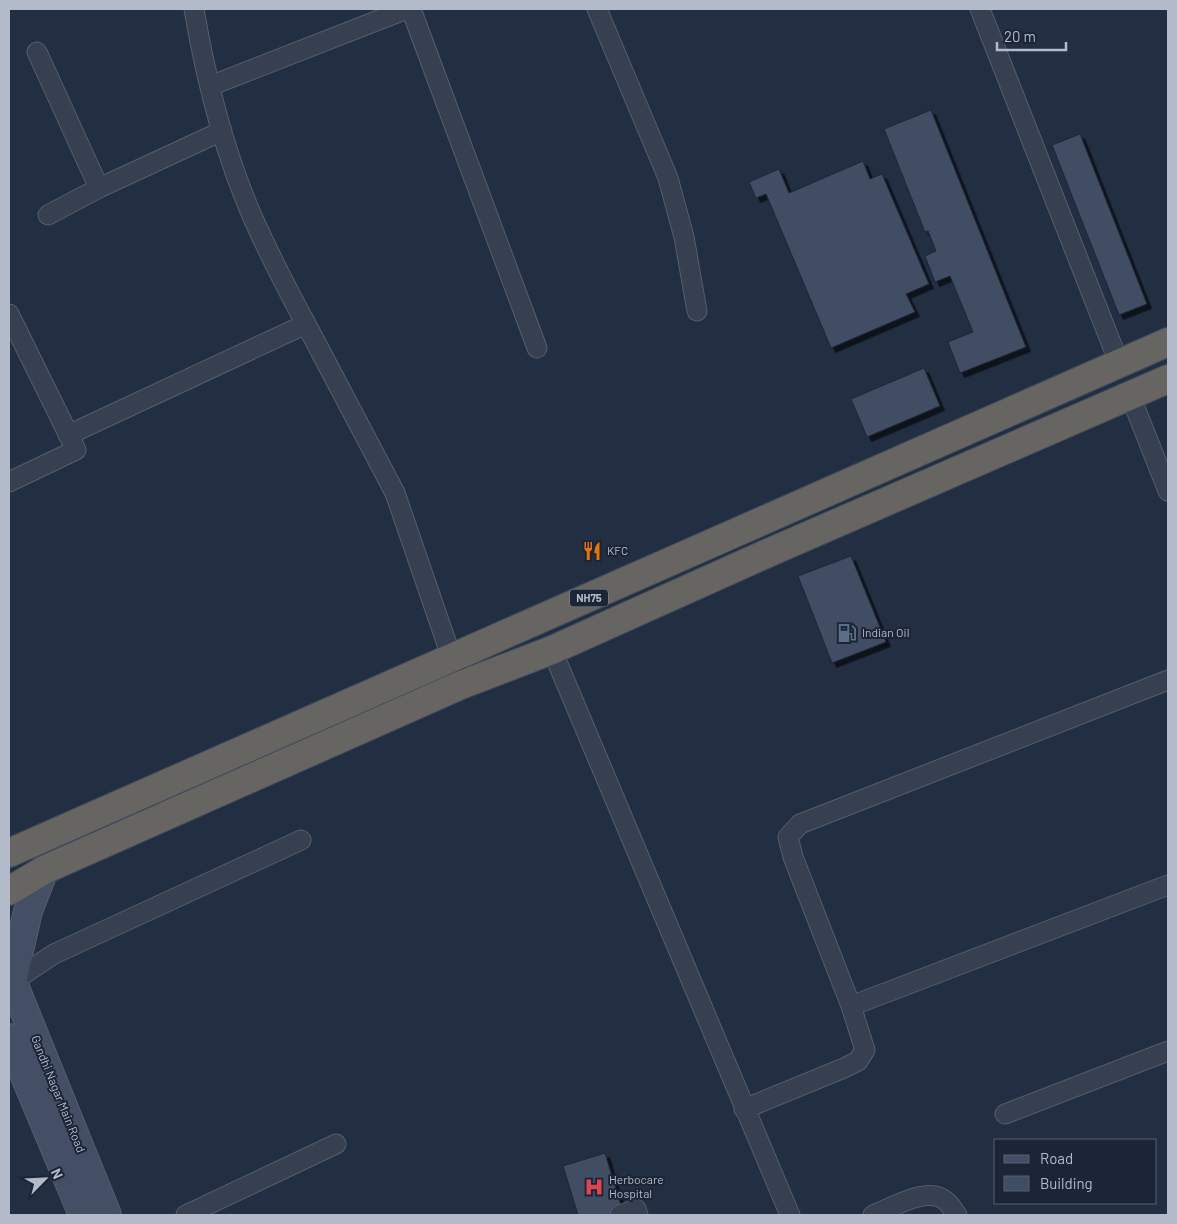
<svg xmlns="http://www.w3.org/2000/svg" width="1177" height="1224" viewBox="0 0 1177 1224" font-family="Barlow,sans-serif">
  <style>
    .building { fill: #414d64; stroke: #1d2738; filter: url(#shadow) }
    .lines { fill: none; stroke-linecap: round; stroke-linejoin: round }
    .minor-casing { stroke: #545e6e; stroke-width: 21 }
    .secondary-casing { stroke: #545e6e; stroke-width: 30 }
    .trunk-casing { stroke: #414b5b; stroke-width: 30 }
    .minor { stroke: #364051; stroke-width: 19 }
    .secondary { stroke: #444e64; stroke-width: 28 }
    .trunk { stroke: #666562; stroke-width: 28 }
    .labels { text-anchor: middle; stroke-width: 4; stroke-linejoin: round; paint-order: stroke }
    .shield { fill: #1b2536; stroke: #858e9e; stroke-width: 1 }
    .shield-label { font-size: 11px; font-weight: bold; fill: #b3bbcb }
    .poi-label { font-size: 12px; fill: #b3bbcb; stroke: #1b2536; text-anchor: start }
    .street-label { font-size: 12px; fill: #b3bbcb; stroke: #1b2536 }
  </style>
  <defs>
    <filter id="shadow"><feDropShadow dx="4.5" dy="4.5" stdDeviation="0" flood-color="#0009"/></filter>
  </defs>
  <rect width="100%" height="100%" fill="#222e41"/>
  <path class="building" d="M931,110L1026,347L960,373L948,342L973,332L950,276L935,282L925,256L936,251L928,231L925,232L884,129Z
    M1080,134L1147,304L1119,315L1052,145Z
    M863,161L870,179L882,174L929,284L906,294L915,312L831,348L766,194L756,198L749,182L779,169L789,193Z
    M924,368L940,406L867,437L851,399Z
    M851,556L886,642L832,663L798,576Z
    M605,1153L623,1212L613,1215H578L563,1166Z"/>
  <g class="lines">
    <g class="minor-casing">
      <path id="minor" d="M411,9L537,348
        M597,9L668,178L684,237L697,311
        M980,9L1119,363
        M37,52L99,188L48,215
        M210,86L407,9
        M99,188L222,131
        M9,314L76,450L9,482
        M306,324L395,493L461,685
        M1130,395L1168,491
        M68,435L306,324C287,289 269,254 253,218C224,152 206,80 194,9
        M552,650L790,1215
        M12,982L54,954L301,840
        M851,1006L1168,885
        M744,1109L844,1068L858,1061L865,1050L851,1006L793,857L788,837L800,824L1168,680
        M1005,1114L1168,1051
        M186,1215L336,1144
        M620,1215L636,1209L638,1215
        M873,1215C892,1208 929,1184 947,1202C951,1206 954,1211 957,1215"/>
    </g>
    <g class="secondary-casing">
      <path id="secondary" d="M9,973L107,1215
        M12,982L28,911L44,870
        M9,1038L83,1215"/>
    </g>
    <g class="trunk-casing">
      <path id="trunk" d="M9,853L1168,342
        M9,891L44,870L461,685L552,650L768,553L1168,379"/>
    </g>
    <use href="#minor" class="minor"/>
    <use href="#secondary" class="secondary"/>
    <use href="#trunk" class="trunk"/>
  </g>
  <defs>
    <g id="restaurant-bare" transform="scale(1.5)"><path d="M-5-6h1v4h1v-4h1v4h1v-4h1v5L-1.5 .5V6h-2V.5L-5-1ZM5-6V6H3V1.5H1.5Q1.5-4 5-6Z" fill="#e8710a" stroke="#1b2536" stroke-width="2.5" paint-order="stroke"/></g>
    <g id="fuel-bare" transform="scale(1.5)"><path d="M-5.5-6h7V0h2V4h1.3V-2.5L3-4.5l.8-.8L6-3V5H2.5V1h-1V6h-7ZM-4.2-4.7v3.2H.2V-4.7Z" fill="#5c6f8a" stroke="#1b2536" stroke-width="2.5" paint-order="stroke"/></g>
    <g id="hospital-bare" transform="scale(1.5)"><path d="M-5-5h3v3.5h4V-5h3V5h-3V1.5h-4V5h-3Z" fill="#e0444e" stroke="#1b2536" stroke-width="2.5" paint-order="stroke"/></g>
  </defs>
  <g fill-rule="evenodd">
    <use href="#restaurant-bare" x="592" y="551"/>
    <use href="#fuel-bare" x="847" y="633"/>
    <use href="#hospital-bare" x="594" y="1187"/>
  </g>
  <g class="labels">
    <rect class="shield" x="570" y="589.5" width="38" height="17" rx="4"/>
    <g class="shield-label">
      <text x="589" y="602">NH75</text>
    </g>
    <g class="poi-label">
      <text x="607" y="555">KFC</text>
      <text x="862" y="637">Indian Oil</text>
      <text x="609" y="1184">Herbocare<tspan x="609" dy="14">Hospital</tspan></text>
    </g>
    <g class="street-label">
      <text transform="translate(58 1094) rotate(68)" y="4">Gandhi Nagar Main Road</text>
    </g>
  </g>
  <rect width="1177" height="1224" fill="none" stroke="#b3bbcb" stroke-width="20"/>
  <rect x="994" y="1139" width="162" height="65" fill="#1b2536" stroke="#586172"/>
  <rect x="1004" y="1155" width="25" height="8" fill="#444e64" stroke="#586172"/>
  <text x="1040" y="1164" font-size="15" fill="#b3bbcb">Road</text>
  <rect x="1004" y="1176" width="25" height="15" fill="#414d64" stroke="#586172"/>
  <text x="1040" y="1189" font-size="15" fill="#b3bbcb">Building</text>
  <g transform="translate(45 1179) rotate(66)" stroke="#1b2536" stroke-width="4" paint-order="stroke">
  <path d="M0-4L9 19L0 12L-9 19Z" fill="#b3bbcb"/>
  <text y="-8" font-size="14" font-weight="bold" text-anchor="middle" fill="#b3bbcb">N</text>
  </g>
  <path d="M997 42v8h69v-8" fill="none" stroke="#b3bbcb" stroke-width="2.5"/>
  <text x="1004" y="42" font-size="15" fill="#b3bbcb" stroke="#1b2536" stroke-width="4" paint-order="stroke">20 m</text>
</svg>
